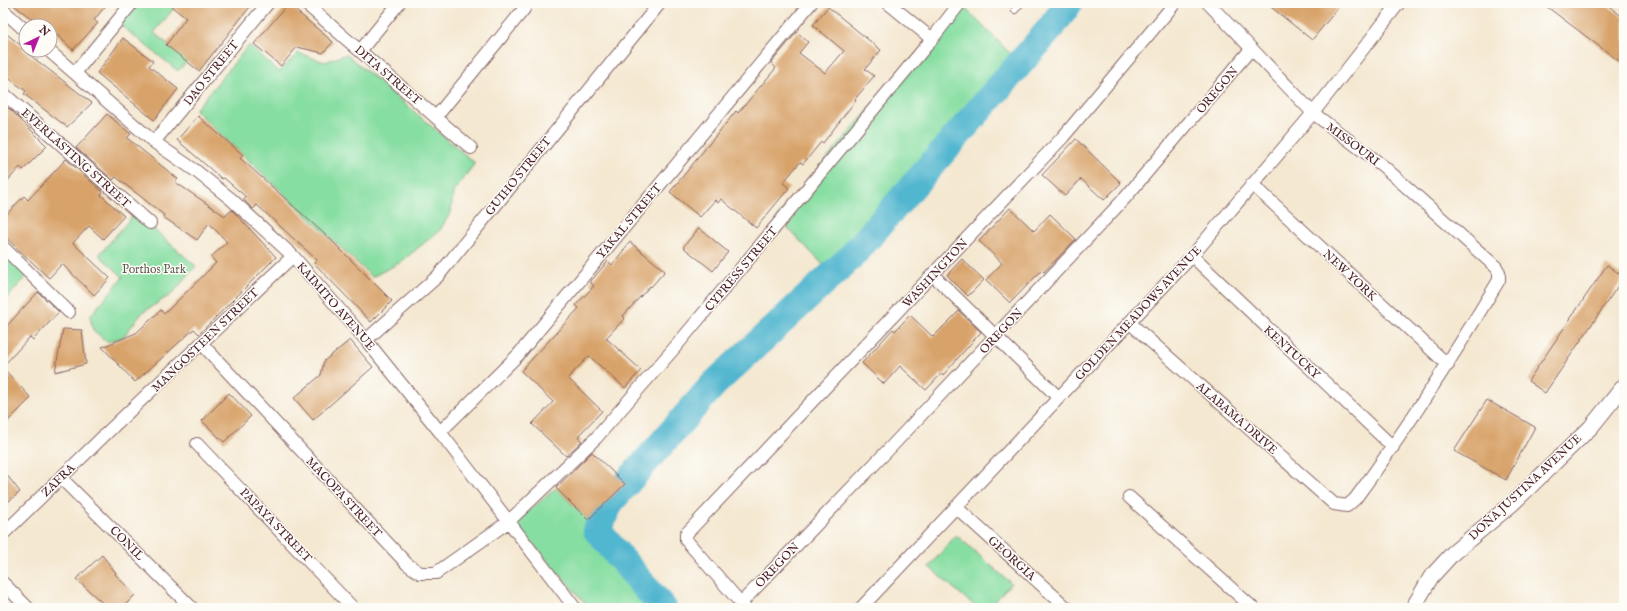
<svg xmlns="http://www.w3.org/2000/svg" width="1627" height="611" viewBox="0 0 1627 611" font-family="'IM FELL English',serif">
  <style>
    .green { fill: #87dea2; stroke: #687e66 }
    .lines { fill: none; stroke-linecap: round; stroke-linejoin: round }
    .river { stroke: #51b6cf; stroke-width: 28 }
    .building { fill: #d8a36a }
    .service-casing { stroke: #866565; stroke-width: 8 }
    .minor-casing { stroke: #866565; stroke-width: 14 }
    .tertiary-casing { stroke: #866565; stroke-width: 17 }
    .service { stroke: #fff; stroke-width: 6 }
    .minor { stroke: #fff; stroke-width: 12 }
    .tertiary { stroke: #fff; stroke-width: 15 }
    .labels { text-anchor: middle; stroke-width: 3; stroke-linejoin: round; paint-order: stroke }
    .street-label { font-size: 12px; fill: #4a1f2b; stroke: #fdfcf7 }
    .park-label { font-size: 12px; fill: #5c584f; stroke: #fdfcf7 }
  </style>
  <rect width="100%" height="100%" fill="#fdfcf7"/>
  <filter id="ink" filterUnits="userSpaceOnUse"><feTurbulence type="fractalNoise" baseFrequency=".025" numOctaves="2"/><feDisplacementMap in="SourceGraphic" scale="8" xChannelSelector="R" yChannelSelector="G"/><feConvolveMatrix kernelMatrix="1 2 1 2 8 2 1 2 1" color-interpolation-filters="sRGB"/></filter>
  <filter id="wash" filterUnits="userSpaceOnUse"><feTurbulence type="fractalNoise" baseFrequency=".012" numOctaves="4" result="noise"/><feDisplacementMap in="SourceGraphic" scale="16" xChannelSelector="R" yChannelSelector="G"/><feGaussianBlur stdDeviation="0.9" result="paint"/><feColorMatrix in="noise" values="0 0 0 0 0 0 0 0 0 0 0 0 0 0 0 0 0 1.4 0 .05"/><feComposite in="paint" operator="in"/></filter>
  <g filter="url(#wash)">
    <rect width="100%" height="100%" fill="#f4e8d1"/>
    <path class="green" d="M133,3H170L175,7L154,33L188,60L178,71L118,23Z
      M960,3L1019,62L933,171L836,278L777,217Z
      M249,45L279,72L298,53L325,62L346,54L475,163L453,192L451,212L440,230L401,262L372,277L195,110Z
      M135,213L196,266L172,294L143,312L123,337L107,342L93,330L90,316L123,277L99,255Z
      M3,252L28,274L3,303Z
      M556,488L588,520L587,535L648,608H589L515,523Z
      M956,535L1011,583L989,608H977L929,567Z"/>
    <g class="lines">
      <path class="river" d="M663,608L597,530L611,501L714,384L851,257L1050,29L1069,3"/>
    </g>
    <g id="blocks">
      <path class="building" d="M11,3H108L94,20L98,23L73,50L50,28V26H41Z
        M167,3H253L199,71L166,45L186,18Z
        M1266,3H1342L1312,40Z
        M1542,3H1605L1624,18V65Z
        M288,4L333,42L323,53L297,47L281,66L254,44Z
        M828,7L881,50L865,69L874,76L855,99L856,100L823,143L821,142L803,164L800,162L783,183L789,188L756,228L721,199L718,203L715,200L700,217L670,192L736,111L738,113L776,68L771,63L797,32L808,42L799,53L825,73L844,51L813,25Z
        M3,31L23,47L22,49L92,103L67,127L24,94L26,91L3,74Z
        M123,38L153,61L149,66L178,89L154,120L97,73Z
        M9,108L47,146L23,170L20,167L3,186V114Z
        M107,114L131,134L127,138L178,179L175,182L225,216L232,210L276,257L199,334L194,329L135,382L102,347L136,333L161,310L164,314L216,263L211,257L227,242L209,223L197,240L163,217L164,215L116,177L113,180L76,148Z
        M198,116L243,155L240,158L330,239L392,301L371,322L314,263L317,260L257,205L253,209L243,199L246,197L224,178L222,179L177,140Z
        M1076,139L1121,183L1104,200L1081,179L1065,196L1042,175Z
        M66,159L103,192L101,195L124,216L103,239L89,226L73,243L110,278L94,295L62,264L49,278L3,235V218L24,196L28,200Z
        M1010,208L1034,231L1050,214L1076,239L1044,272L1042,270L1010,303L986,280L1002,263L979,241Z
        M699,228L728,252L713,271L683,247Z
        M630,242L665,271L651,287L650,286L623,316L625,318L606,338L641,370L625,388L589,356L568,378L602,411L580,434L578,438L582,441L566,456L532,424L553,402L521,371L579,308L576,305L594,286L590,282L608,261L612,265Z
        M962,259L984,280L968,296L947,275Z
        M1607,265L1624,277L1545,393L1528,381Z
        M38,292L59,312L33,340L30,337L3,366V330Z
        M959,311L981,332L943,375L942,373L926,390L900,366L884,384L862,363L893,329L895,331L910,315L933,337Z
        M63,329L82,330L86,364L55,372Z
        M350,340L373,367L313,420L294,398L321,375L324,361Z
        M3,368L31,398L3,426Z
        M229,393L251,416L224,442L202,421Z
        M1487,400L1535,427L1506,480L1454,451Z
        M592,452L625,484L588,520L556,488Z
        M3,470L20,492L3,506Z
        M102,555L116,573L115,574L135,595L122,608H108L76,579Z"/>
    </g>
  </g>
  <g filter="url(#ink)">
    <use href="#blocks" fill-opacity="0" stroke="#866565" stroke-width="1"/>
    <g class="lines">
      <g class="service-casing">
        <path id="service" d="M1015,10L1021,3"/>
      </g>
      <g class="minor-casing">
        <path id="minor" d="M305,3L471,148
          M888,3L932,39
          M3,10L26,31
          M48,50L154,142L196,171L231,199L293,256L366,340L440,432L575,608
          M360,51L399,3
          M75,73L132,3
          M3,93L150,223
          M436,117L524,9
          M154,142L268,3
          M1252,184L1448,365
          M3,247L69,312
          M1192,256L1393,447
          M933,275L1059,398
          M1130,323L1334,504L1347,506L1355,499C1407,429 1454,355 1499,280V272L1496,267L1383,166L1313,113L1208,3
          M366,340L438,276L660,3
          M201,343L407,564L420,573H436L508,522L596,438L677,345L932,39L960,3
          M116,424L293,256
          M440,432L518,355L811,3
          M197,444L353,608
          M61,478L192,608
          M1129,497L1253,608
          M956,507L1067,608
          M3,534L114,426
          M3,583L28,608
          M741,603L890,448L1125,198L1251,49
          M745,608L686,540V534L1063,137L1175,3
          M861,608L1192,256L1313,113L1399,3"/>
      </g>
      <g class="tertiary-casing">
        <path id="tertiary" d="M1413,608L1431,577L1453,553L1513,503L1591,427L1624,386"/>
      </g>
      <use href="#service" class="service"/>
      <use href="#minor" class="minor"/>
      <use href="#tertiary" class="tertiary"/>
    </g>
  </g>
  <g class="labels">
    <g class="street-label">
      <text transform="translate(211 73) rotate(-51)" y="4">DAO STREET</text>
      <text transform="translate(388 75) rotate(41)" y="4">DITA STREET</text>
      <text transform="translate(1217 90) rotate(-50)" y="4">OREGON</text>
      <text transform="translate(1353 144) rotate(37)" y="4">MISSOURI</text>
      <text transform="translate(76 158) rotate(42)" y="4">EVERLASTING STREET</text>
      <text transform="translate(518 176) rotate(-51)" y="4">GUIHO STREET</text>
      <text transform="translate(629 221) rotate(-50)" y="4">YAKAL STREET</text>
      <text transform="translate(741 269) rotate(-50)" y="4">CYPRESS STREET</text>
      <text transform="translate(935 273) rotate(-47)" y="4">WASHINGTON</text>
      <text transform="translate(1350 275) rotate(43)" y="4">NEW YORK</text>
      <text transform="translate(336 306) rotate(49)" y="4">KAIMITO AVENUE</text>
      <text transform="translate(1138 313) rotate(-47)" y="4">GOLDEN MEADOWS AVENUE</text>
      <text transform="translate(1001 331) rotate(-47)" y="4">OREGON</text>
      <text transform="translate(205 340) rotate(-44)" y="4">MANGOSTEEN STREET</text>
      <text transform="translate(1292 352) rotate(43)" y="4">KENTUCKY</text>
      <text transform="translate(1237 418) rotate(41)" y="4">ALABAMA DRIVE</text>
      <text transform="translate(58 480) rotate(-44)" y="4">ZAFRA</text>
      <text transform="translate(1525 487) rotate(-43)" y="4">DOÑA JUSTINA AVENUE</text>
      <text transform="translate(344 497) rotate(47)" y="4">MACOPA STREET</text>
      <text transform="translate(276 525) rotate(46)" y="4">PAPAYA STREET</text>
      <text transform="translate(127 543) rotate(45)" y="4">CONIL</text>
      <text transform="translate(1012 558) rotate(42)" y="4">GEORGIA</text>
      <text transform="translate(777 565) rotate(-46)" y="4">OREGON</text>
    </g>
    <g class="park-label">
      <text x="154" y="273">Porthos Park</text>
    </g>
  </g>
  <rect width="1627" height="611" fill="none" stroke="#fdfcf7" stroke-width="16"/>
  <g transform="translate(38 38) rotate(43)"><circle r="19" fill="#fdfcf7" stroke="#b5a4a5"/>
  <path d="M0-3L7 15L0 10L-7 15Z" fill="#b5179e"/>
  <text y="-6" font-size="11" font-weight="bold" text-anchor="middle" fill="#4a1f2b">N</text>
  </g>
</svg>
